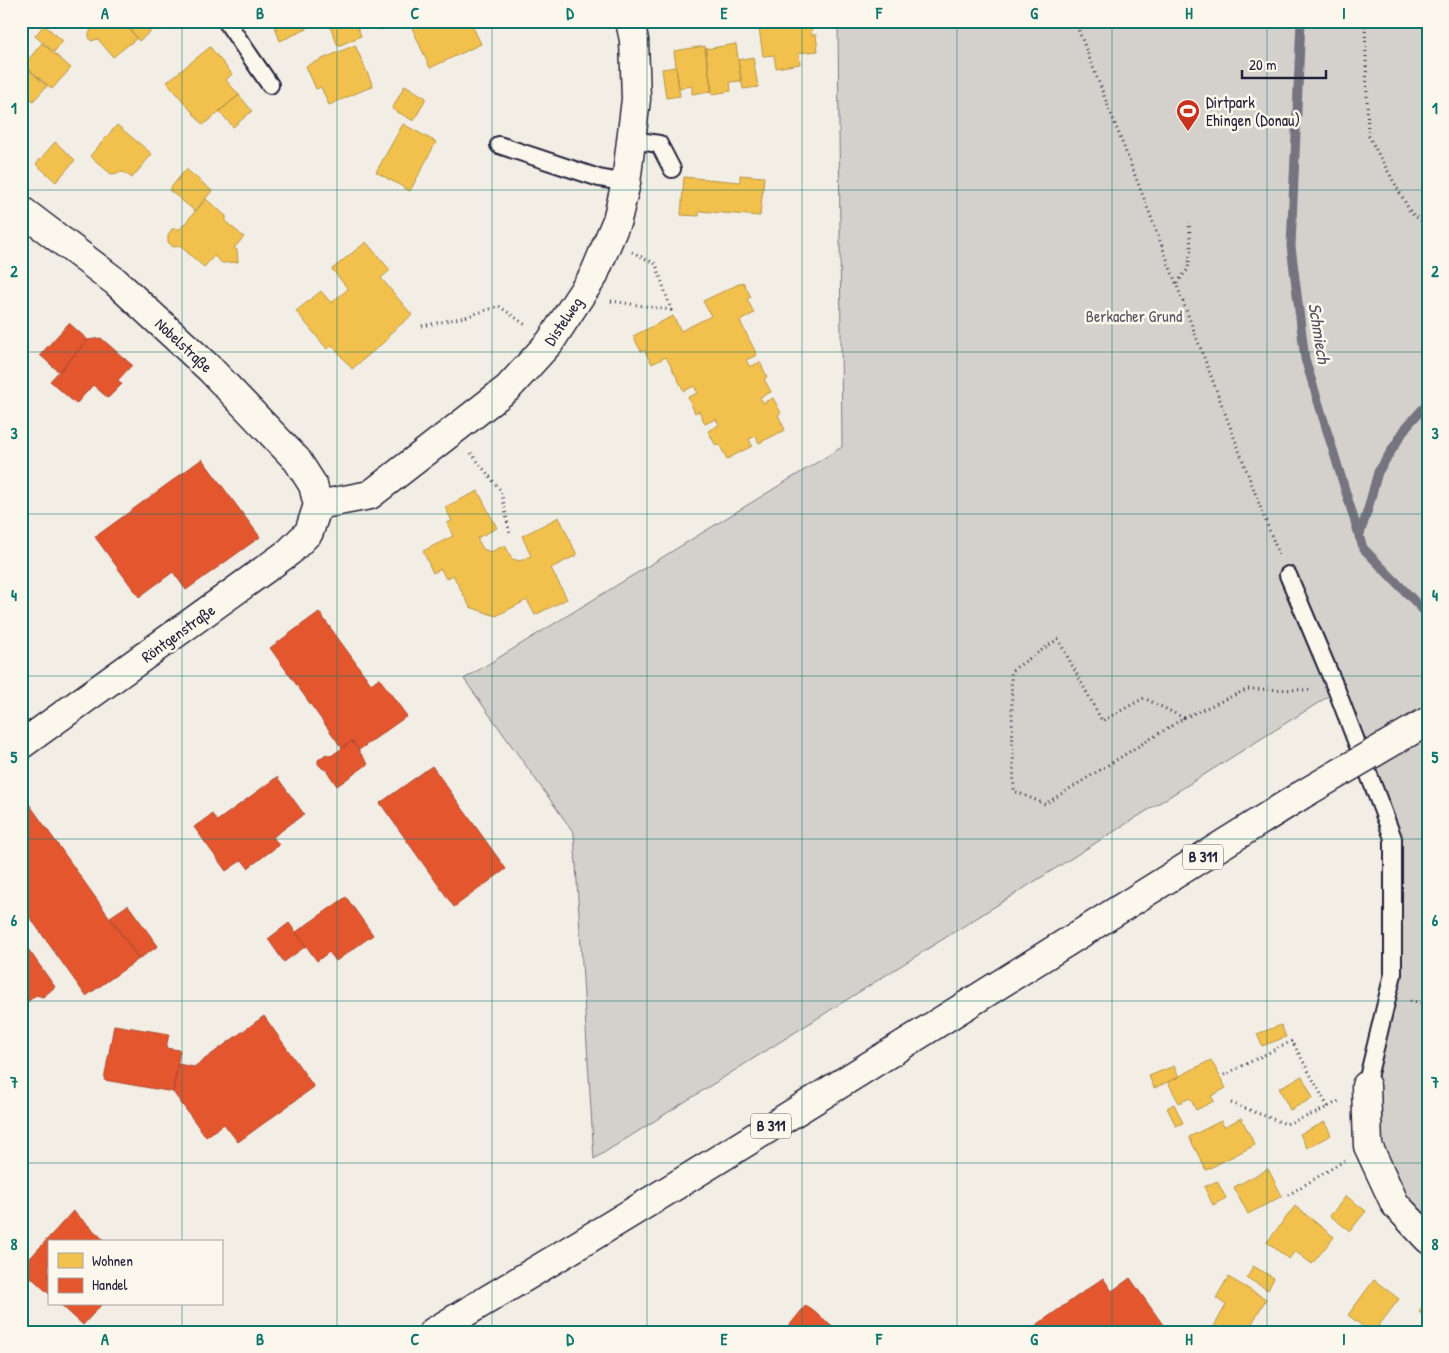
<svg xmlns="http://www.w3.org/2000/svg" width="1449" height="1353" viewBox="0 0 1449 1353" font-family="'Patrick Hand',sans-serif">
  <style>
    .green { fill: #d4d1cc; stroke: #7b7a84 }
    .homes { fill: #f2c14e; stroke: #b49148 }
    .shops { fill: #e4572e; stroke: #aa4732 }
    .lines { fill: none; stroke-linecap: round; stroke-linejoin: round }
    .stream { stroke: #76747f; stroke-width: 9 }
    .service-casing { stroke: #22223b; stroke-width: 20 }
    .minor-casing { stroke: #22223b; stroke-width: 31 }
    .tertiary-casing { stroke: #22223b; stroke-width: 31 }
    .primary-casing { stroke: #22223b; stroke-width: 31 }
    .path { stroke: #22223b; stroke-width: 3; stroke-dasharray: 1 4; stroke-linecap: butt }
    .service { stroke: #fbf7ec; stroke-width: 16 }
    .minor { stroke: #fbf7ec; stroke-width: 28 }
    .tertiary { stroke: #fbf7ec; stroke-width: 28 }
    .primary { stroke: #fbf7ec; stroke-width: 28 }
    .primary-bridge-casing { stroke: #22223b; stroke-width: 31; stroke-linecap: butt }
    .primary-bridge { stroke: #fbf7ec; stroke-width: 28 }
    .grid { fill: none; stroke: #0f766e; stroke-width: 1; stroke-opacity: 0.55 }
    .labels { text-anchor: middle; stroke-width: 5; stroke-linejoin: round; paint-order: stroke }
    .shield { fill: #fbf7ec; stroke: #636270; stroke-width: 1 }
    .shield-label { font-size: 15px; font-weight: bold; fill: #22223b }
    .poi-label { font-size: 16px; fill: #22223b; stroke: #fbf7ec; text-anchor: start }
    .park-label { font-size: 16px; fill: #575766; stroke: #fbf7ec }
    .street-label { font-size: 16px; fill: #22223b; stroke: #fbf7ec }
    .water-label { font-size: 18px; font-style: italic; fill: #535263; stroke: #fbf7ec }
    .neatline { fill: none; stroke: #0f766e; stroke-width: 2 }
    .grid-label { font-size: 16px; text-anchor: middle; font-weight: bold; fill: #0f766e }
  </style>
  <rect width="100%" height="100%" fill="#f2eee5"/>
  <filter id="ink" filterUnits="userSpaceOnUse"><feTurbulence type="fractalNoise" baseFrequency=".02" numOctaves="2"/><feDisplacementMap in="SourceGraphic" scale="10" xChannelSelector="R" yChannelSelector="G"/><feConvolveMatrix kernelMatrix="1 2 1 2 8 2 1 2 1" color-interpolation-filters="sRGB"/></filter>
  <g filter="url(#ink)">
    <path class="green" d="M838,21H1428V1239L1395,1204L1366,1086L1393,974V838L1337,691L594,1159L574,833L464,679L842,447Z"/>
    <path class="homes" d="M88,21H123L137,38L113,57L98,39L91,41L89,37V33L91,31L85,24Z
      M123,21H163L139,41Z
      M164,21H181L170,30Z
      M288,21H304L307,29L280,41L275,27Z
      M328,21H355L361,36L338,46Z
      M376,21H399L380,30Z
      M409,21H470L481,44L430,68Z
      M810,21L812,35H816L818,51L799,53L800,64L776,68L774,55L763,56L759,28Z
      M44,25L63,41L54,52L35,36Z
      M42,43L71,68L52,89L24,65Z
      M736,44L741,81L730,82L731,91L712,94L705,49Z
      M355,45L373,86L329,105L321,87L316,89L306,66Z
      M705,46L712,91L692,94V86L679,88L674,51Z
      M210,47L232,74L226,80L239,95L203,125L167,82Z
      M753,57L758,87L743,89L738,60Z
      M21,63L47,86L33,101L28,96L21,104Z
      M676,67L680,96L666,98L662,69Z
      M405,85L426,98L414,121L392,109Z
      M239,95L252,111L233,127L219,111Z
      M403,124L436,142L410,191L376,172Z
      M117,125L152,154L132,178L124,172L111,174L90,156Z
      M55,142L75,160L56,182L36,164Z
      M186,169L212,191L195,211L169,190Z
      M740,175L764,177L760,216L699,211V216L681,215L684,177L740,182Z
      M206,199L226,216V222L244,237L234,248L237,250L238,262L222,263L214,256L204,267L180,246L173,247L168,242V235L172,229H180Z
      M366,242L390,270L381,278L412,315L388,335L390,337L352,369L332,345L327,349L296,311L321,291L331,303L348,289L332,269Z
      M743,282L751,297L747,299L754,313L740,321L757,355L746,360L750,367L760,362L767,377L764,379L771,392L760,397L763,403L773,398L781,413L778,415L785,430L759,443L756,436L749,439L752,446L727,459L719,444L716,446L708,431L719,425L716,419L705,424L699,411L695,413L688,397L698,393L694,386L684,391L666,357L652,364L644,350L641,351L633,336L673,316L681,331L711,316L703,301Z
      M478,491L497,528L477,538L483,549L491,552L505,545L512,559L520,561L531,556L522,536L559,517L577,555L551,568L567,599L535,615L527,600L496,616L470,607L453,575L446,579L441,569L433,573L423,551L453,536L447,523L452,521L445,507Z
      M1281,1025L1286,1037L1262,1046L1257,1034Z
      M1211,1060L1226,1088L1211,1096L1214,1101L1196,1110L1190,1098L1179,1103L1168,1082Z
      M1174,1066L1179,1077L1154,1088L1149,1076Z
      M1302,1076L1313,1098L1290,1110L1279,1088Z
      M1174,1104L1183,1123L1176,1126L1167,1108Z
      M1241,1118L1255,1145L1206,1170L1189,1137L1221,1121L1224,1127Z
      M1325,1122L1331,1135L1307,1148L1300,1134Z
      M1268,1169L1282,1196L1248,1214L1234,1187Z
      M1217,1181L1226,1198L1213,1205L1204,1187Z
      M1346,1196L1366,1211L1350,1231L1330,1216Z
      M1295,1206L1334,1237L1312,1264L1295,1251L1289,1259L1267,1242Z
      M1253,1266L1274,1278L1268,1290L1247,1278Z
      M1228,1277L1266,1299L1247,1332H1211L1226,1305L1216,1298Z
      M1374,1280L1399,1299L1374,1332H1370L1348,1315Z
      M1428,1301V1319L1419,1312Z"/>
    <path class="shops" d="M69,323L88,340L59,372L40,355Z
      M101,338L132,365L118,380L122,384L108,398L93,385L76,404L50,381L88,340Z
      M202,459L260,537L186,590L173,572L139,597L95,537Z
      M319,612L371,684L379,678L407,716L359,750L352,741L342,748L270,648Z
      M352,741L368,764L337,786L326,770L322,768L318,764V760L326,754L331,756Z
      M432,766L506,869L454,907L380,803Z
      M277,777L304,814L273,837L279,845L248,868L242,860L226,871L194,827L212,814L217,821Z
      M22,794L139,959L86,996L21,905Z
      M346,897L373,935L336,961L329,952L317,961L296,932Z
      M128,905L158,946L139,959L110,917Z
      M289,923L306,946L284,962L268,939Z
      M21,939L55,987L43,997L36,995L21,1007Z
      M264,1016L314,1087L238,1142L224,1124L206,1137L173,1092L178,1064L194,1067Z
      M114,1025L169,1034L166,1048L180,1050L173,1092L104,1080Z
      M73,1211L106,1242H49V1294L21,1268Z
      M1103,1278L1112,1291L1130,1278L1168,1332H1039L1035,1326Z
      M60,1304H102L83,1325Z
      M806,1305L839,1332H784Z"/>
    <g class="lines">
      <path class="stream" d="M1301,21L1291,246L1305,359L1363,548L1428,615
        M1359,537L1368,509L1378,472L1407,426L1428,403"/>
      <g class="service-casing">
        <path id="service" d="M226,21L270,85
          M633,140L659,144L672,169
          M499,145L599,178L626,183
          M1288,575L1337,691L1393,838V974L1366,1086"/>
      </g>
      <g class="minor-casing">
        <path id="minor" d="M318,505L370,495L508,388L550,342L580,296L593,277L617,220L626,183L636,99L634,40L630,21
          M1366,1086L1368,1146L1395,1204L1428,1239"/>
      </g>
      <g class="tertiary-casing">
        <path id="tertiary" d="M21,210L116,282L210,369L297,460L313,485L318,505L309,532L289,552L21,745"/>
      </g>
      <g class="primary-casing">
        <path id="primary" d="M433,1332C725,1159 1012,976 1300,796"/>
      </g>
      <path class="path" d="M1075,21L1148,209L1263,514L1279,555
        M1365,21L1368,135L1411,213L1428,226
        M1177,283L1188,269L1191,248L1189,222
        M611,301L671,310L656,264L632,252
        M422,326L465,317L499,306L527,326
        M471,453L501,491L510,534
        M1184,718L1144,698L1102,721L1058,639L1011,671L1014,791L1045,804L1184,718L1248,689L1312,690
        M1410,1001L1428,1004
        M1224,1075L1292,1041L1328,1107
        M1231,1103L1286,1124L1316,1113L1339,1101
        M1288,1195L1344,1161"/>
      <use href="#service" class="service"/>
      <use href="#minor" class="minor"/>
      <use href="#tertiary" class="tertiary"/>
      <use href="#primary" class="primary"/>
      <g class="primary-bridge-casing">
        <path id="primary-bridge" d="M1300,796L1428,721"/>
      </g>
      <use href="#primary-bridge" class="primary-bridge"/>
    </g>
  </g>
  <path class="grid" d="M182,21V1242M337,21V1332M492,21V1332M647,21V1332M802,21V1332M957,21V1332M1112,21V1332M1267,21V1332M21,190H1428M21,352H1428M21,514H1428M21,676H1428M21,839H1428M21,1001H1428M21,1163H1428M182,1304V1332"/>
  <defs>
    <g id="stadium-pin" transform="scale(1.25)"><path d="M0 17L-7.5 6A9.5 9.5 0 1 1 7.5 6Z" fill="#c8321e" stroke="#fbf7ec"/><path d="M0-5a6.5 5 0 1 0 0 10a6.5 5 0 1 0 0-10ZM-3.5-1.8h7v3.6h-7Z" fill="#fff"/></g>
  </defs>
  <g fill-rule="evenodd">
    <use href="#stadium-pin" x="1188" y="111"/>
  </g>
  <g class="labels">
    <g class="shield">
      <rect x="1183" y="844.5" width="40" height="25" rx="4"/>
      <rect x="751" y="1113.5" width="40" height="25" rx="4"/>
    </g>
    <g class="shield-label">
      <text x="1203" y="862">B 311</text>
      <text x="771" y="1131">B 311</text>
    </g>
    <g class="poi-label">
      <text x="1206" y="108">Dirtpark<tspan x="1206" dy="18">Ehingen (Donau)</tspan></text>
    </g>
    <g class="park-label">
      <text x="1134" y="322">Berkacher Grund</text>
    </g>
    <g class="street-label">
      <text transform="translate(563 321) rotate(-56)" y="6">Distelweg</text>
      <text transform="translate(184 345) rotate(43)" y="6">Nobelstraße</text>
      <text transform="translate(178 633) rotate(-36)" y="6">Röntgenstraße</text>
    </g>
    <g class="water-label">
      <text transform="translate(1319 333) rotate(81)" y="6">Schmiech</text>
    </g>
  </g>
  <rect width="1449" height="1353" fill="none" stroke="#fbf7ec" stroke-width="55"/>
  <rect x="48" y="1240" width="175" height="65" fill="#fbf7ec" stroke="#a4a2a5"/>
  <rect x="58" y="1253" width="25" height="15" fill="#f2c14e" stroke="#a4a2a5"/>
  <text x="92" y="1266" font-size="15" fill="#22223b">Wohnen</text>
  <rect x="58" y="1278" width="25" height="15" fill="#e4572e" stroke="#a4a2a5"/>
  <text x="92" y="1290" font-size="15" fill="#22223b">Handel</text>
  <path d="M1242 70v8h84v-8" fill="none" stroke="#22223b" stroke-width="2.5"/>
  <text x="1249" y="70" font-size="15" fill="#22223b" stroke="#fbf7ec" stroke-width="4" paint-order="stroke">20 m</text>
  <rect x="28" y="28" width="1394" height="1298" class="neatline"/>
  <g class="grid-label">
    <text x="105" y="19">A</text>
    <text x="260" y="19">B</text>
    <text x="415" y="19">C</text>
    <text x="570" y="19">D</text>
    <text x="724" y="19">E</text>
    <text x="879" y="19">F</text>
    <text x="1034" y="19">G</text>
    <text x="1189" y="19">H</text>
    <text x="1344" y="19">I</text>
    <text x="14" y="114">1</text>
    <text x="1435" y="114">1</text>
    <text x="14" y="277">2</text>
    <text x="1435" y="277">2</text>
    <text x="14" y="439">3</text>
    <text x="1435" y="439">3</text>
    <text x="14" y="601">4</text>
    <text x="1435" y="601">4</text>
    <text x="14" y="763">5</text>
    <text x="1435" y="763">5</text>
    <text x="14" y="926">6</text>
    <text x="1435" y="926">6</text>
    <text x="14" y="1088">7</text>
    <text x="1435" y="1088">7</text>
    <text x="14" y="1250">8</text>
    <text x="1435" y="1250">8</text>
    <text x="105" y="1345">A</text>
    <text x="260" y="1345">B</text>
    <text x="415" y="1345">C</text>
    <text x="570" y="1345">D</text>
    <text x="724" y="1345">E</text>
    <text x="879" y="1345">F</text>
    <text x="1034" y="1345">G</text>
    <text x="1189" y="1345">H</text>
    <text x="1344" y="1345">I</text>
  </g>
</svg>
